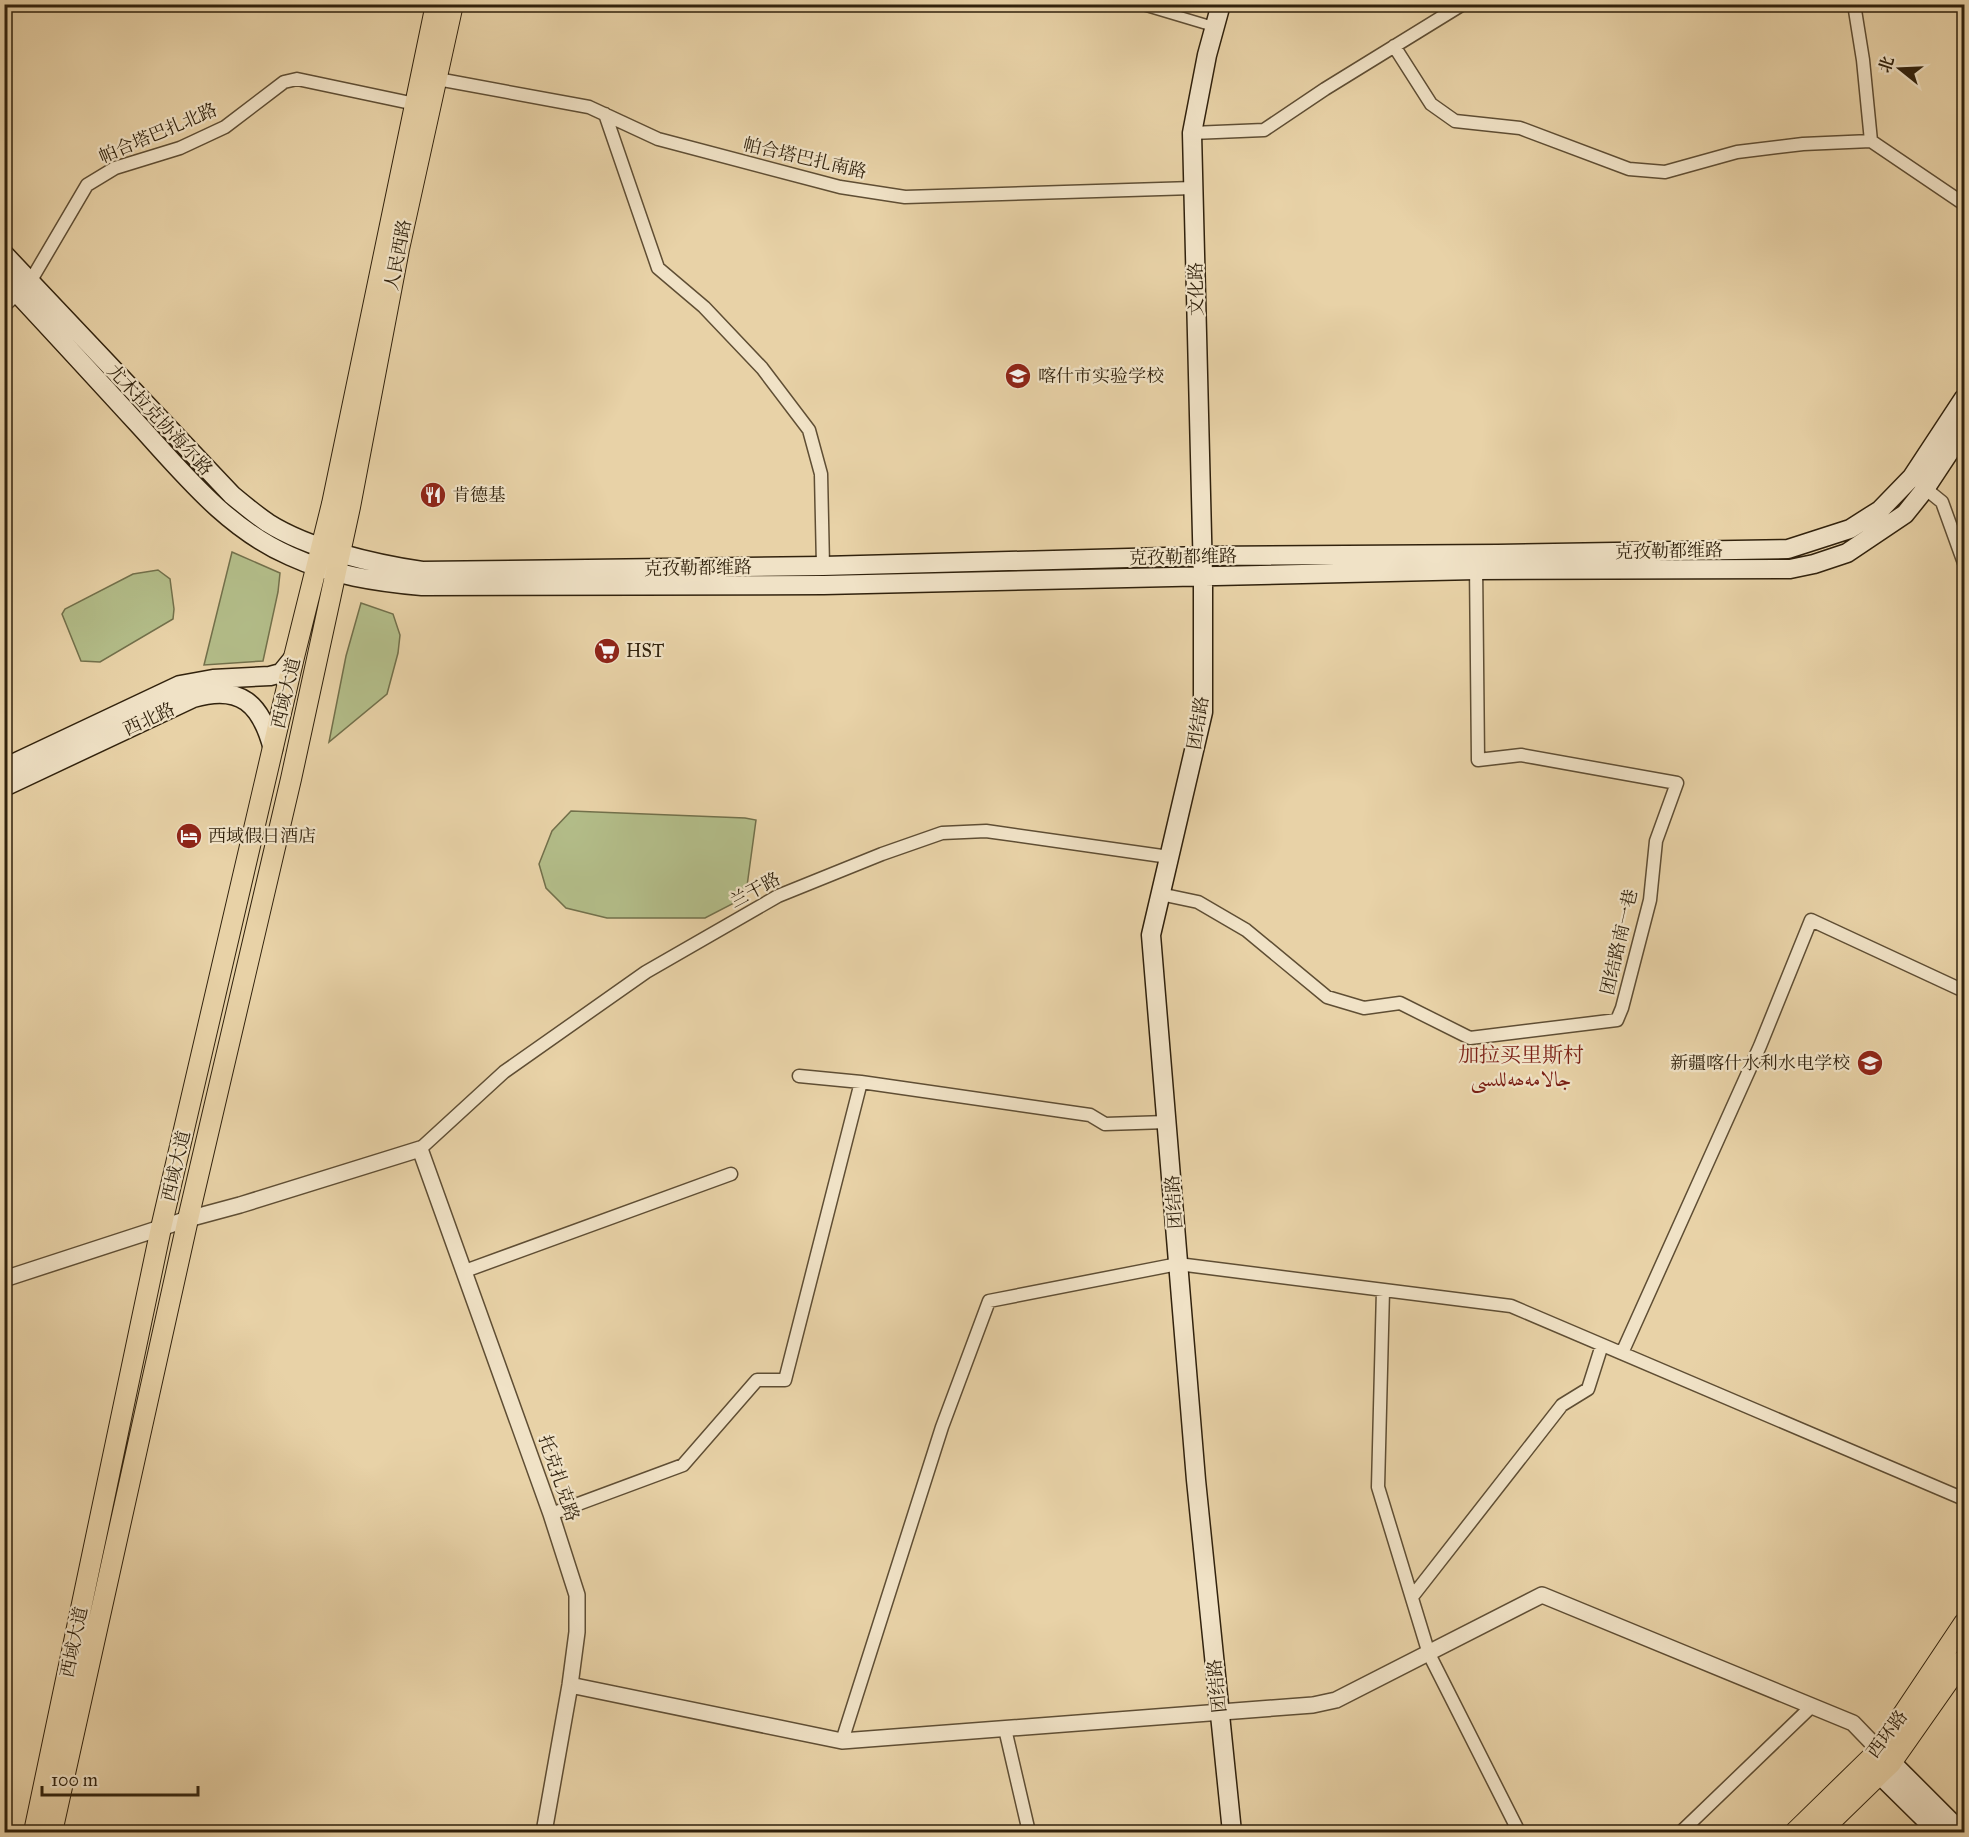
<svg xmlns="http://www.w3.org/2000/svg" width="1969" height="1837" viewBox="0 0 1969 1837" font-family="'IM FELL Great Primer',Amiri,'Noto Serif SC',serif">
  <style>
    .green { fill: #b3bd89; stroke: #72704b; stroke-width: 1.5 }
    .lines { fill: none; stroke-linecap: round; stroke-linejoin: round }
    .pedestrian-casing { stroke: #5f4e34; stroke-width: 12 }
    .minor-casing { stroke: #5f4e34; stroke-width: 15 }
    .tertiary-casing { stroke: #5f4e34; stroke-width: 18 }
    .secondary-casing { stroke: #31220d; stroke-width: 21 }
    .primary-casing { stroke: #31220d; stroke-width: 22 }
    .pedestrian { stroke: #f0e2c6; stroke-width: 9 }
    .minor { stroke: #f0e2c6; stroke-width: 12 }
    .tertiary { stroke: #f0e2c6; stroke-width: 15 }
    .secondary { stroke: #f0e2c6; stroke-width: 18 }
    .primary { stroke: #e8d2a7; stroke-width: 20 }
    .labels { text-anchor: middle; stroke-width: 4.5; stroke-linejoin: round; paint-order: stroke }
    .street-label { font-size: 18px; fill: #31220d; stroke: #f0e2c6 }
    .poi-label { font-size: 18px; fill: #31220d; stroke: #f0e2c6; text-anchor: start }
    .quarter-label { font-size: 21px; fill: #7a1f14; stroke: #f0e2c6 }
  </style>
  <rect width="100%" height="100%" fill="#e8d2a7"/>
  <filter id="stains"><feTurbulence type="fractalNoise" baseFrequency=".00333" numOctaves="4"/><feColorMatrix values="0 0 0 0 .2 0 0 0 0 .09 0 0 0 0 .02 0 0 0 .5 -.17"/></filter>
  <radialGradient id="worn" r=".72"><stop offset=".6" stop-color="#630" stop-opacity="0"/><stop offset="1" stop-color="#630" stop-opacity=".3"/></radialGradient>
  <path class="green" d="M232,552L280,573L278,592L263,661L204,665Z
    M158,570L170,579L174,609L173,619L100,662L81,661L62,614L65,609L133,574Z
    M361,603L393,614L400,635L398,653L387,694L329,742L346,656Z
    M571,811L745,818L756,820L747,886L736,902L705,918H607L566,908L546,888L539,864L552,831Z"/>
  <g class="lines">
    <g class="pedestrian-casing">
      <path id="pedestrian" d="M1138,4L1215,27"/>
    </g>
    <g class="minor-casing">
      <path id="minor" d="M1854,4L1863,60L1871,141
        M1394,46L1431,104L1455,121L1520,128L1629,169L1665,172L1737,152L1803,144L1871,141
        M432,78L589,107L658,139L840,187L905,197L1193,188
        M605,114L658,268L704,307L762,368L809,430L821,474L823,566
        M1192,133L1264,130L1325,89L1463,4
        M1871,141L1964,204
        M4,306L30,282L87,185L115,168L180,148L225,127L284,82L297,79L420,105
        M1921,485L1942,502L1964,563
        M1160,894L1198,902L1246,930L1327,997L1364,1008L1400,1003L1470,1038L1617,1020L1622,1008L1650,900L1656,841L1677,783L1521,755L1478,760L1476,564
        M799,1076L861,1082L1090,1115L1105,1124L1167,1122
        M420,1149L504,1072L646,972L778,896L882,854L942,833L986,831L1169,857
        M465,1271L731,1174
        M1383,1290L1378,1487L1429,1654L1519,1832
        M1622,1353L1760,1046L1811,920L1964,991
        M551,1514L683,1465L757,1380H785L861,1082
        M1412,1597L1562,1405L1588,1389L1602,1345
        M1005,1729L1029,1832
        M842,1741L942,1427L989,1301L1178,1264L1511,1306L1964,1499
        M1681,1832L1812,1706"/>
    </g>
    <g class="tertiary-casing">
      <path id="tertiary" d="M4,1279L188,1219L240,1205L420,1149L551,1514L577,1595V1632L570,1685L544,1832
        M570,1685L842,1741L1313,1705L1336,1700L1542,1595L1853,1723L1879,1750"/>
    </g>
    <g class="secondary-casing">
      <path id="secondary" d="M1221,4L1207,55L1192,133L1203,576V712L1151,935L1196,1480L1232,1832
        M4,254L232,495C244,505 256,515 268,523C309,549 375,564 422,571L823,566L1203,556L1498,554L1788,549L1850,529L1880,510L1912,477L1964,398
        M4,279C49,327 93,375 137,423C183,473 226,528 290,556C331,575 377,582 422,586L824,585L1476,570L1790,569L1814,564L1847,553L1905,514L1925,489L1964,430
        M4,768L180,685L213,679L270,676L281,673L294,657
        M4,787L193,698C241,684 261,704 273,749
        M1882,1753L1961,1832
        M1870,1765L1938,1832"/>
    </g>
    <g class="primary-casing">
      <path id="primary" d="M34,1832L161,1228L294,657L332,504L436,4
        M52,1832L188,1219L291,779L350,507L399,249L453,4
        M1795,1832L1879,1750L1964,1623
        M1820,1832L1891,1763L1964,1659"/>
    </g>
    <use href="#pedestrian" class="pedestrian"/>
    <use href="#minor" class="minor"/>
    <use href="#tertiary" class="tertiary"/>
    <use href="#secondary" class="secondary"/>
    <use href="#primary" class="primary"/>
  </g>
  <defs>
    <g id="school-disc" transform="scale(1.35)"><circle r="9.5" fill="#8f2418" stroke="#f0e2c6"/><path d="M0-5L7-2L0 1L-7-2ZM-4 1L0 2.5L4 1V4Q0 6-4 4Z" fill="#fff"/></g>
    <g id="restaurant-disc" transform="scale(1.35)"><circle r="9.5" fill="#8f2418" stroke="#f0e2c6"/><path d="M-5-6h1v4h1v-4h1v4h1v-4h1v5L-1.5 .5V6h-2V.5L-5-1ZM5-6V6H3V1.5H1.5Q1.5-4 5-6Z" fill="#fff"/></g>
    <g id="supermarket-disc" transform="scale(1.35)"><circle r="9.5" fill="#8f2418" stroke="#f0e2c6"/><path d="M-6-5.5h2.5l.6 2H6L4.5 2H-2.5L-4.4-4H-6ZM-1.5 3.2a1.3 1.3 0 1 0 .1 0ZM3 3.2a1.3 1.3 0 1 0 .1 0Z" fill="#fff"/></g>
    <g id="hotel-disc" transform="scale(1.35)"><circle r="9.5" fill="#8f2418" stroke="#f0e2c6"/><path d="M-6-4.5h1.5V1H6V5H4.5V3h-9V5H-6ZM-4 0a1.8 1.8 0 1 1 3.6 0ZM.5 0V-2.5h3Q6-2.5 6 0Z" fill="#fff"/></g>
  </defs>
  <g fill-rule="evenodd">
    <use href="#school-disc" x="1018" y="376"/>
    <use href="#restaurant-disc" x="433" y="495"/>
    <use href="#supermarket-disc" x="607" y="651"/>
    <use href="#hotel-disc" x="189" y="836"/>
    <use href="#school-disc" x="1870" y="1063"/>
  </g>
  <g class="labels">
    <g class="street-label">
      <text transform="translate(158 133) rotate(-23)" y="6">帕合塔巴扎北路</text>
      <text transform="translate(805 158) rotate(13)" y="6">帕合塔巴扎南路</text>
      <text transform="translate(398 255) rotate(-79)" y="6">人民西路</text>
      <text transform="translate(1196 289) rotate(-91)" y="6">文化路</text>
      <text transform="translate(160 420) rotate(47)" y="6">尤木拉克协海尔路</text>
      <text transform="translate(1669 551) rotate(-1)" y="6">克孜勒都维路</text>
      <text transform="translate(1183 557) rotate(-1)" y="6">克孜勒都维路</text>
      <text transform="translate(698 568) rotate(-1)" y="6">克孜勒都维路</text>
      <text transform="translate(286 693) rotate(-77)" y="6">西域大道</text>
      <text transform="translate(149 719) rotate(-25)" y="6">西北路</text>
      <text transform="translate(1198 723) rotate(-81)" y="6">团结路</text>
      <text transform="translate(755 890) rotate(-28)" y="6">兰干路</text>
      <text transform="translate(1619 942) rotate(-77)" y="6">团结路南一巷</text>
      <text transform="translate(176 1166) rotate(-77)" y="6">西域大道</text>
      <text transform="translate(1174 1202) rotate(-94)" y="6">团结路</text>
      <text transform="translate(559 1478) rotate(71)" y="6">托克扎克路</text>
      <text transform="translate(74 1642) rotate(-78)" y="6">西域大道</text>
      <text transform="translate(1217 1686) rotate(-96)" y="6">团结路</text>
      <text transform="translate(1887 1734) rotate(-53)" y="6">西环路</text>
    </g>
    <g class="poi-label">
      <text x="1038" y="382">喀什市实验学校</text>
      <text x="452" y="501">肯德基</text>
      <text x="626" y="657">HST</text>
      <text x="208" y="842">西域假日酒店</text>
      <text x="1850" y="1069" text-anchor="end">新疆喀什水利水电学校</text>
    </g>
    <g class="quarter-label">
      <text x="1521" y="1062">加拉买里斯村<tspan x="1521" dy="24">جالامەھەللىسى</tspan></text>
    </g>
  </g>
  <rect width="1969" height="1837" fill="none" stroke="#e8d2a7" stroke-width="24"/>
  <rect x="6" y="6" width="1957" height="1825" fill="none" stroke="#31220d" stroke-width="3"/>
  <rect x="12" y="12" width="1945" height="1813" fill="none" stroke="#31220d" stroke-width="1.5"/>
  <g transform="translate(1900 69) rotate(288)" stroke="#f0e2c6" stroke-width="4.5" paint-order="stroke">
  <path d="M0-4.5L10 22L0 15L-10 22Z" fill="#31220d"/>
  <text y="-9" font-size="16" font-weight="bold" text-anchor="middle" fill="#31220d">北</text>
  </g>
  <path d="M42 1786v9h156v-9" fill="none" stroke="#31220d" stroke-width="3"/>
  <text x="51" y="1786" font-size="18" fill="#31220d" stroke="#f0e2c6" stroke-width="4.5" paint-order="stroke">100 m</text>
  <rect width="100%" height="100%" filter="url(#stains)"/>
  <rect width="100%" height="100%" fill="url(#worn)"/>
</svg>
